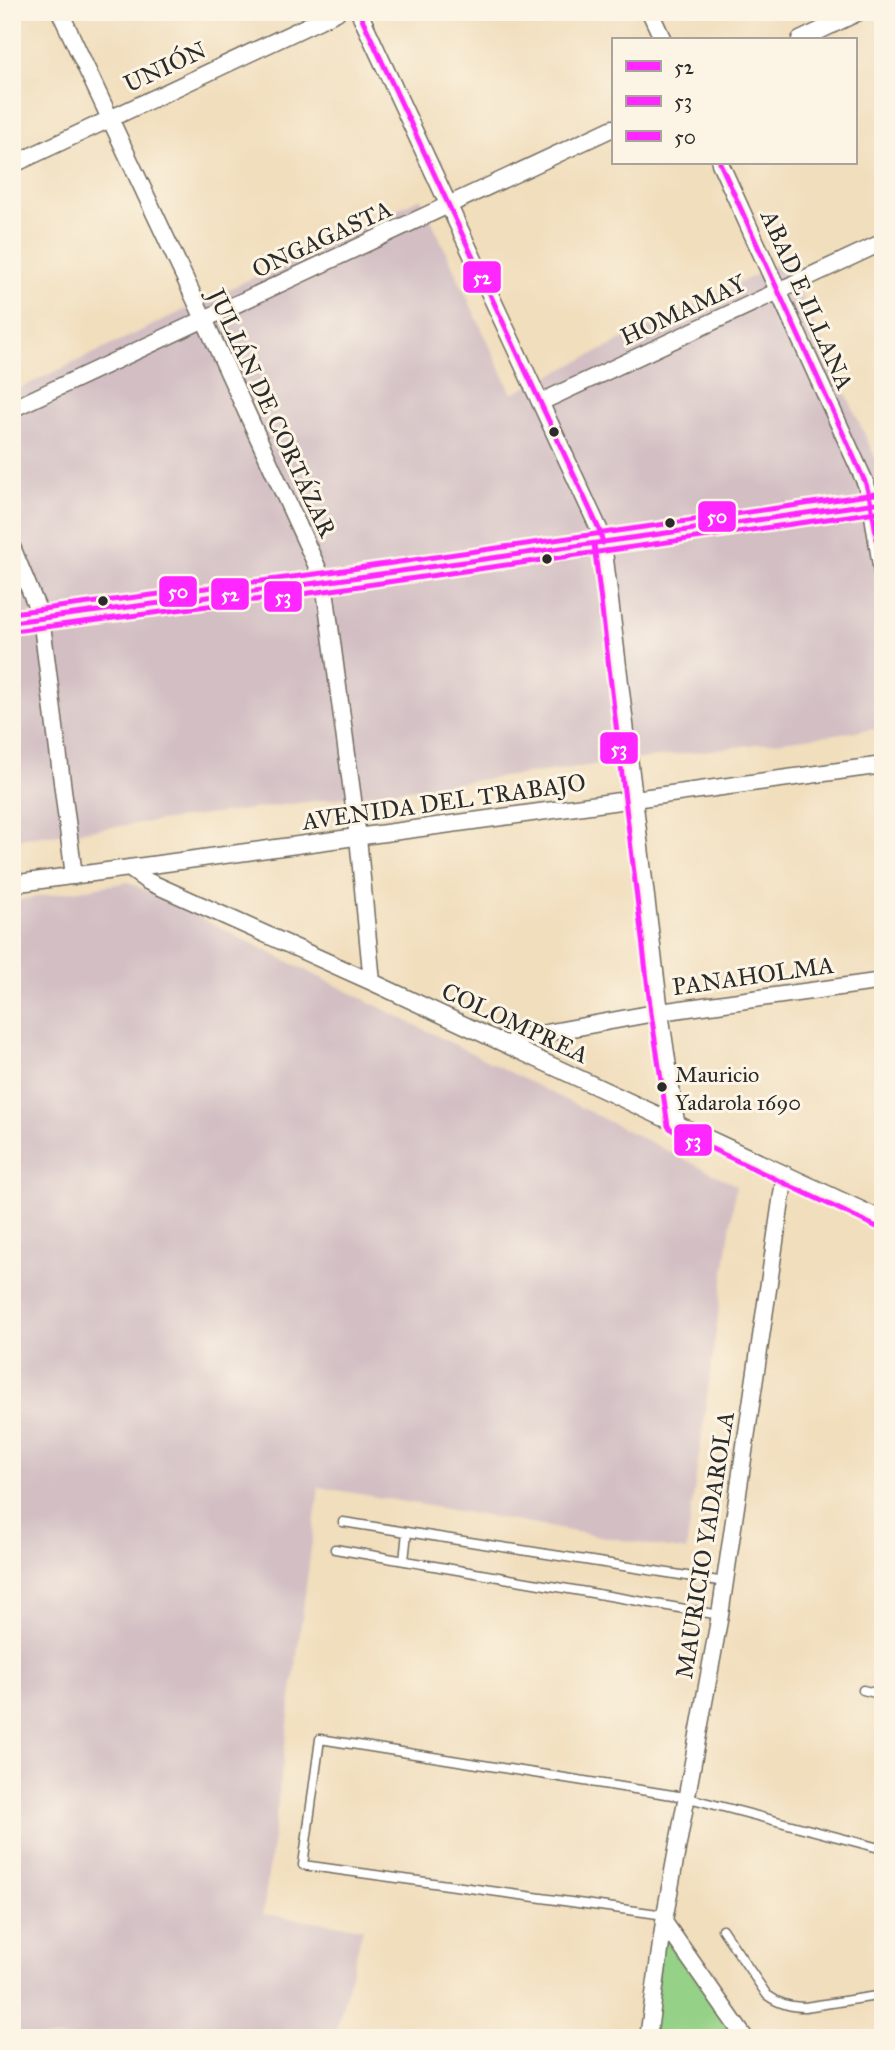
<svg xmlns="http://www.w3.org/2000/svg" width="895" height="2050" viewBox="0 0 895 2050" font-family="'IM FELL Great Primer',serif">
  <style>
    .industrial { fill: #d2bec3 }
    .green { fill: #95d186; stroke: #607e58; stroke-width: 2 }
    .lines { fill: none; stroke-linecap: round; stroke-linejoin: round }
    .lane-casing { stroke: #706a5e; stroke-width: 11 }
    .street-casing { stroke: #706a5e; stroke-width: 19 }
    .secondary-casing { stroke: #706a5e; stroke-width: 24 }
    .lane { stroke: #fff; stroke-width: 8 }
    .street { stroke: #fff; stroke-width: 16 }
    .secondary { stroke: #fff; stroke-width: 21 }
    .bus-1-casing { stroke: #fcf5e5; stroke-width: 10 }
    .bus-2-casing { stroke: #fcf5e5; stroke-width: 10 }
    .bus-3-casing { stroke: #fcf5e5; stroke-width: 10 }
    .bus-1 { stroke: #fe27ff; stroke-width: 5 }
    .bus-2 { stroke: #fe27ff; stroke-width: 5 }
    .bus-3 { stroke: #fe27ff; stroke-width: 5 }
    .bus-dot { fill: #2b2b2b; stroke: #fcf5e5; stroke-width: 2.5 }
    .labels { text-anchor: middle; stroke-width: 6; stroke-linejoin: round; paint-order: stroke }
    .bus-label { font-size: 22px; fill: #2b2b2b; stroke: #fcf5e5; text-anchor: start }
    .street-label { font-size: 24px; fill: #2b2b2b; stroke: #fcf5e5 }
    .line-badge { stroke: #fcf5e5; stroke-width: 2.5 }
    .badge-label { font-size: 19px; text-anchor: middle; font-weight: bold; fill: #fff }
  </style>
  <rect width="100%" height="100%" fill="#fcf5e5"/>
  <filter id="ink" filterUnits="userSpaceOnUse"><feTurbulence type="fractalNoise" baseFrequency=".0143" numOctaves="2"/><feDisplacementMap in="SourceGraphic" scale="14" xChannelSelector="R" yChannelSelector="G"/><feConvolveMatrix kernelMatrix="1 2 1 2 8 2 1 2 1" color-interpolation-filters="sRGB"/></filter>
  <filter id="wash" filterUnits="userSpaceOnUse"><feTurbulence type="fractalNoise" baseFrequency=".00686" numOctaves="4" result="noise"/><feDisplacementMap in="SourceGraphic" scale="28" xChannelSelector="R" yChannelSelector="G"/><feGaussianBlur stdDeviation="1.57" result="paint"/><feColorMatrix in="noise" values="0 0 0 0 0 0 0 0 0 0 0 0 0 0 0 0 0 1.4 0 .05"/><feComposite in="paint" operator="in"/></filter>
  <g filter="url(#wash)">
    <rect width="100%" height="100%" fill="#f1debd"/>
    <path class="industrial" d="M421,198L512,394L786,260L878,464H883V728L12,840V392Z
      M129,882L736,1185L686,1551L319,1487L263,1914L363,1928L334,2038H12V901Z"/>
    <path class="green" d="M664,1922L745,2038H648Z"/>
  </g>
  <g filter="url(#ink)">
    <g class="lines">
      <g class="lane-casing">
        <path id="lane" d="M343,1522L725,1582
          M335,1549L720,1615
          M404,1561L407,1532
          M863,1690L883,1695
          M665,1915L303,1865L320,1739L685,1797L883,1849
          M722,1929L767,1995C779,2004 790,2007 805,2007L883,1995"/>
      </g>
      <g class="street-casing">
        <path id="street" d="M60,12L204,319L324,582L358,837L372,982
          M359,12L599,529L603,543L660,1012L676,1122
          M650,12L663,40
          M800,40L859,12
          M720,163L866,484L871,503L883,578
          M12,165L337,12
          M541,402L883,242
          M12,409L613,128
          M12,547L41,617L74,876
          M129,868L147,881L372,982L883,1220
          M12,884L883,765
          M507,1045L519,1038L660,1012L883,981
          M664,1922L745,2038
          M648,2038L665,1915L720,1615L785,1174"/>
      </g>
      <g class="secondary-casing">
        <path id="secondary" d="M12,622L41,617L324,582L883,502"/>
      </g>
      <use href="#lane" class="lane"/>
      <use href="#street" class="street"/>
      <use href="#secondary" class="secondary"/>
      <g class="bus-1-casing">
        <path id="bus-1" d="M359,12L599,529L603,543
          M720,163L866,484L871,503L883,576
          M12,622L324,582L883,502"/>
      </g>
      <g class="bus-2-casing">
        <path id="bus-2" d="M594,544L651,1013L668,1126L672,1130L879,1228
          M13,631L325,591L883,511"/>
      </g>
      <g class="bus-3-casing">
        <path id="bus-3" d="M12,613L323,573L882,493"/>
      </g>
      <use href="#bus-1" class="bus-1"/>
      <use href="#bus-2" class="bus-2"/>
      <use href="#bus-3" class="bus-3"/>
    </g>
  </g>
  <g class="bus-dot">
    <circle cx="554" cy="432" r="6"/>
    <circle cx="670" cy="523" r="6"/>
    <circle cx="547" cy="559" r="6"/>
    <circle cx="103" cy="601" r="6"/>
    <circle cx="662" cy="1087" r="6"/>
  </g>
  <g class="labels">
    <g class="bus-label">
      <text x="675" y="1082">Mauricio<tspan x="675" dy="28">Yadarola 1690</tspan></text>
    </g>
    <g class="street-label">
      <text transform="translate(165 67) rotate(-25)" y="8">UNIÓN</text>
      <text transform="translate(322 239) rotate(-25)" y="8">ONGAGASTA</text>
      <text transform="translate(807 300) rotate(66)" y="8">ABAD E ILLANA</text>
      <text transform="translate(683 310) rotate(-25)" y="8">HOMAMAY</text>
      <text transform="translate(272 413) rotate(65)" y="8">JULIÁN DE CORTÁZAR</text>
      <text transform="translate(444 802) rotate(-8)" y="8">AVENIDA DEL TRABAJO</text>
      <text transform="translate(753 976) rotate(-8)" y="8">PANAHOLMA</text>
      <text transform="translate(515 1023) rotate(25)" y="8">COLOMPREA</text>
      <text transform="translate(705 1545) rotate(-81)" y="8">MAURICIO YADAROLA</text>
    </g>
  </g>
  <g class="line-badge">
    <rect x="462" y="260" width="40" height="34" rx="7" fill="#fe27ff"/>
    <rect x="697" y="500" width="40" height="33" rx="7" fill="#fe27ff"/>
    <rect x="158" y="575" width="40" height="33" rx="7" fill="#fe27ff"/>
    <rect x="210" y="577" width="40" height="34" rx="7" fill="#fe27ff"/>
    <rect x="263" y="580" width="40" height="33" rx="7" fill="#fe27ff"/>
    <rect x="599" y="731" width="40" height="34" rx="7" fill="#fe27ff"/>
    <rect x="673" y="1123" width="40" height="34" rx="7" fill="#fe27ff"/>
  </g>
  <g class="badge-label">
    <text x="482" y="284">52</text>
    <text x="717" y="523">50</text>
    <text x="178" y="598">50</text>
    <text x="230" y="601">52</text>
    <text x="283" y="603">53</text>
    <text x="619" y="755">53</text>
    <text x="693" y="1147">53</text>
  </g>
  <rect width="895" height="2050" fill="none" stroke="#fcf5e5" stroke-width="42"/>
  <rect x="612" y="38" width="245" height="126" fill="#fcf5e5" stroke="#a8a49b" stroke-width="2"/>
  <rect x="626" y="61" width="35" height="10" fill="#fe27ff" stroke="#a8a49b" stroke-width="2"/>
  <text x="674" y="74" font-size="21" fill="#2b2b2b">52</text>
  <rect x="626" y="96" width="35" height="10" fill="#fe27ff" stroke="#a8a49b" stroke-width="2"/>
  <text x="674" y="108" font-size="21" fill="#2b2b2b">53</text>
  <rect x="626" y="131" width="35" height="10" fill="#fe27ff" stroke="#a8a49b" stroke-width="2"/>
  <text x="674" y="144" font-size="21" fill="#2b2b2b">50</text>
</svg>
